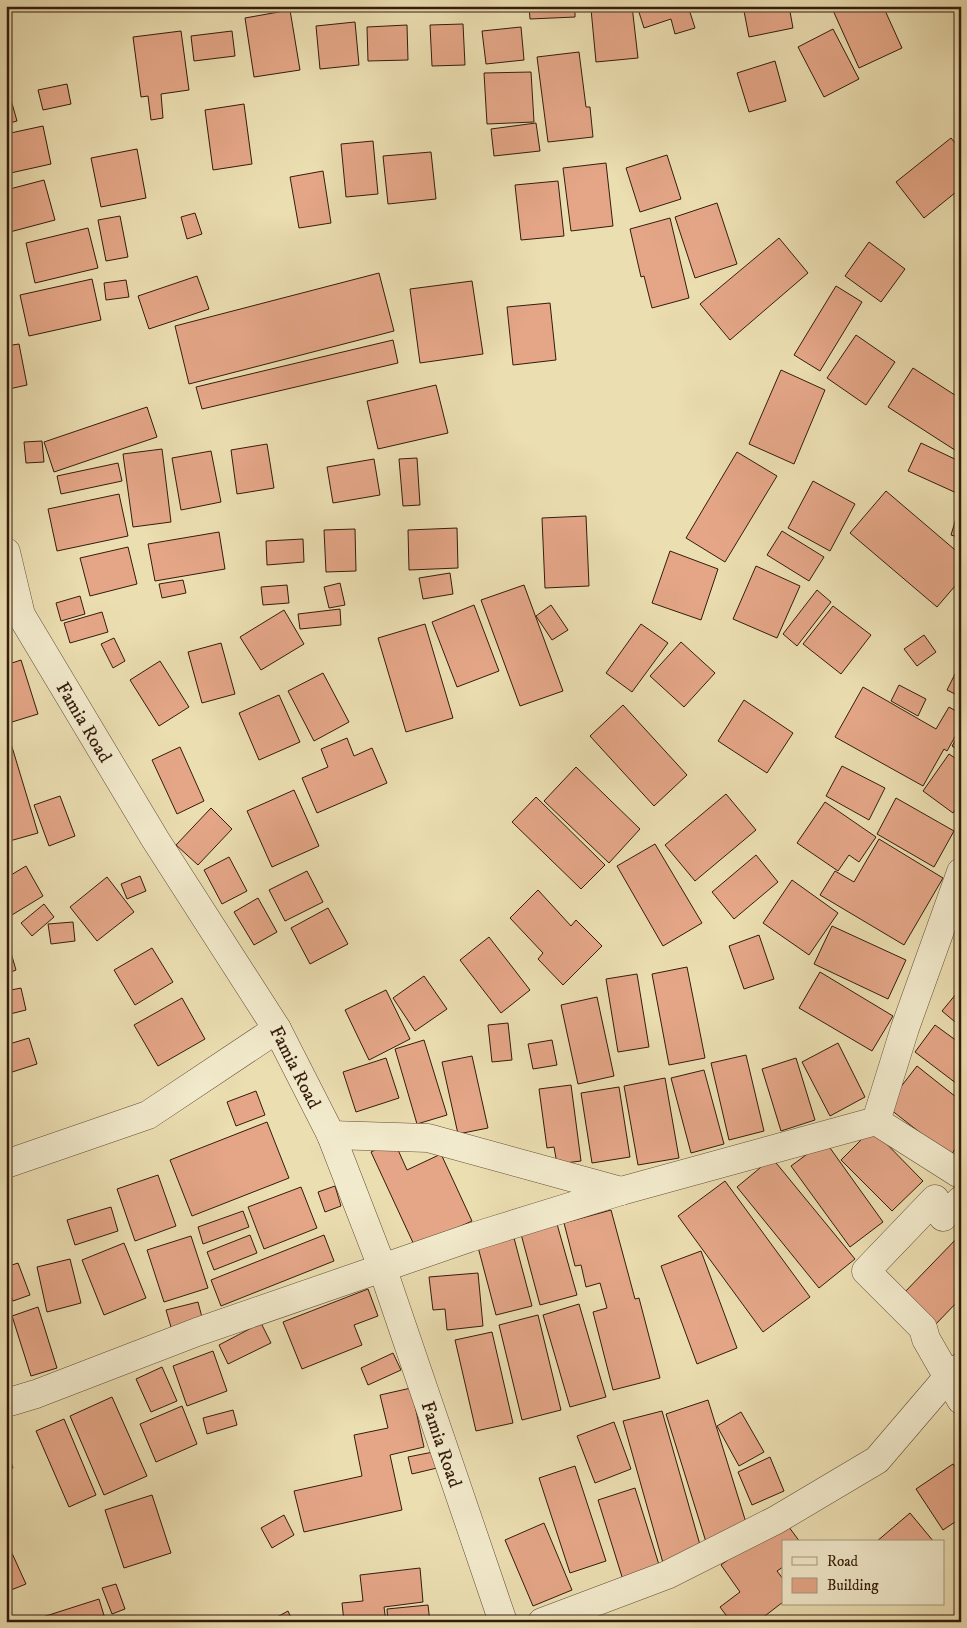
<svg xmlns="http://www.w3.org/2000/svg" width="967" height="1628" viewBox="0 0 967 1628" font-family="'IM FELL DW Pica',serif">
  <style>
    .building { fill: #e4a687; stroke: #341c0d }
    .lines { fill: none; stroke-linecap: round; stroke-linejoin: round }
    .minor-casing { stroke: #624c36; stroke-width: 29 }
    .minor { stroke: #f2eacc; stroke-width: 28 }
    .labels { text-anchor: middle; stroke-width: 4; stroke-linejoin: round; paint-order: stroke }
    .street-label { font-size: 19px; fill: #341c0d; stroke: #f2eacc }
  </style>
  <rect width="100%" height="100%" fill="#ebdeb1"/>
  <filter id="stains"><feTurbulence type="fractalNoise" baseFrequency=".004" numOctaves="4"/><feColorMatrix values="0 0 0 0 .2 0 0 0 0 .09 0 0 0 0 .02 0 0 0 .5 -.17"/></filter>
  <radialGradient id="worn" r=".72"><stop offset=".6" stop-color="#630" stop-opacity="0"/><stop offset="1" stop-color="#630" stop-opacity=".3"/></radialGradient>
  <path class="building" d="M529,6H575V17L530,19Z
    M616,6H632L638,58L596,62L591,9Z
    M637,6H688L695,28L675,34L671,19L644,28Z
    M743,6H789L793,28L749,37Z
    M831,6H883L902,48L859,68Z
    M290,10L300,70L254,77L245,18Z
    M355,22L359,65L320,69L316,26Z
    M463,24L465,65L432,66L430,25Z
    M407,25L408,60L368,61L367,27Z
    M521,27L524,60L486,64L482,31Z
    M833,29L859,79L824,97L798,47Z
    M181,31L189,90L161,94L163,118L151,120L148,96L141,97L133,37Z
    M232,31L235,56L194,61L191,36Z
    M579,52L586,107H590L593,137L548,142L537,57Z
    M775,61L786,101L749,112L737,73Z
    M531,72L534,122L487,124L484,73Z
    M6,82L17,121L6,124Z
    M67,84L71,104L43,110L38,90Z
    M244,104L252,164L213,170L205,110Z
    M536,123L540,151L494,156L491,129Z
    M43,126L51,164L6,174V134Z
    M951,138L961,150V188L924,218L896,182Z
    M373,141L378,194L346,197L341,144Z
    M137,149L146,198L101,207L91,158Z
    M431,152L436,199L388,204L383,156Z
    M667,155L681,199L640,212L626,168Z
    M606,163L613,226L571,231L563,168Z
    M323,171L331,223L299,228L290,177Z
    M44,180L55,220L6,233V190Z
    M558,181L564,236L521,240L515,185Z
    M717,203L737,264L695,278L675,217Z
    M195,213L202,234L187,239L181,217Z
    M120,216L128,257L106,261L98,220Z
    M670,218L689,298L652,308L644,276L641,277L630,229Z
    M88,228L98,268L35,283L26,243Z
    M779,238L808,273L730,340L700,304Z
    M869,242L905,269L881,302L845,276Z
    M961,262V288L956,287Z
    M379,273L394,331L189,384L175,326Z
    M197,276L209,309L149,329L138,296Z
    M92,279L101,320L29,336L20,295Z
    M126,280L129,297L106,300L104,283Z
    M472,281L483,354L420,363L410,289Z
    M836,286L862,302L820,371L794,355Z
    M550,303L556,360L513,365L507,307Z
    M961,320V338L956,336Z
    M856,335L895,362L866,405L827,378Z
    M393,340L398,363L202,409L196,387Z
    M19,344L27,385L9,389L6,374V346Z
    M913,368L961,399V454L888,407Z
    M781,370L825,390L794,464L749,444Z
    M436,385L448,433L378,449L367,401Z
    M147,407L157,437L54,472L44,442Z
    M42,441L44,462L26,463L24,442Z
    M921,443L961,462V495L908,471Z
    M267,444L274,488L237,494L231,450Z
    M162,449L171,522L133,527L123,454Z
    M211,451L221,502L181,510L172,458Z
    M737,452L777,476L725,562L686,538Z
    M417,458L420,505L403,506L399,459Z
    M374,459L380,495L333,503L327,467Z
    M118,463L122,481L61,494L57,476Z
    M813,481L855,504L830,551L788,528Z
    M886,491L961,555V579L937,607L850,533Z
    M119,494L128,536L57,551L48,509Z
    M961,502V538L951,535Z
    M586,516L589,586L545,588L542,518Z
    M457,528L458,568L409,570L408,530Z
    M355,529L356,571L326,572L324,530Z
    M782,531L824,557L809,581L767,555Z
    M219,532L225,569L155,581L148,544Z
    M303,539L304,562L267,565L266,541Z
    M128,547L137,584L90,596L80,558Z
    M670,551L718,569L701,620L652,603Z
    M756,566L800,586L777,638L733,619Z
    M450,573L453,594L423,599L419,578Z
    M183,580L186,593L162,598L159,584Z
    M340,583L345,605L329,608L324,587Z
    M287,585L289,603L263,605L261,587Z
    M524,585L563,691L520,706L481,600Z
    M817,590L831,602L797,646L783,634Z
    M80,596L85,614L61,621L56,603Z
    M474,605L499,671L457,687L432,622Z
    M551,605L568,630L552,640L536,616Z
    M833,606L871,635L841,674L803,644Z
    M340,609L341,625L300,629L298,614Z
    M284,610L304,644L261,670L240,637Z
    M102,612L108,632L70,643L64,623Z
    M425,624L453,718L406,732L378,638Z
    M641,624L668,643L632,692L606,673Z
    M924,635L936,652L917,666L904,649Z
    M114,638L125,661L113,668L101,644Z
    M681,642L715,673L684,707L650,676Z
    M221,643L235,694L202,703L188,652Z
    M21,660L38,714L12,722L6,704V665Z
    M160,661L189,707L159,726L130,680Z
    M961,662V697L947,690Z
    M323,673L349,722L314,741L288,691Z
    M899,685L926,699L918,716L891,701Z
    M863,687L936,729L949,707L961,714V726L947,751L944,749L923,786L835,737Z
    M279,695L300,742L259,760L239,713Z
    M744,700L793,733L767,773L718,741Z
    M623,705L687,775L654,806L590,736Z
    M6,727L38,833L6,842Z
    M961,731V752L952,746Z
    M347,738L354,756L372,748L387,783L317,813L302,778L328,767L321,749Z
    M180,747L204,801L177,814L152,760Z
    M949,754L961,762V801L953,813L923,791Z
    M842,766L885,788L869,820L826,796Z
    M576,767L640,829L609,863L544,801Z
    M294,790L319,846L272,867L247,811Z
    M726,794L756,830L695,881L665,845Z
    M60,796L75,836L49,846L34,805Z
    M536,797L605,865L581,889L512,822Z
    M896,798L954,831L934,867L877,834Z
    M825,802L876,837L859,862L849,855L838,871L797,843Z
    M211,808L232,829L198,865L176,845Z
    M879,839L943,878L904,945L820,895L835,871L854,882Z
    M655,844L702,923L663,946L617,866Z
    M756,855L778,882L734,919L712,892Z
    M229,857L247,891L222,904L204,870Z
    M26,866L43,896L7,918L6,878Z
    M307,871L323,902L285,921L269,890Z
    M140,876L146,891L127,899L121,884Z
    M107,877L134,912L97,941L70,907Z
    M792,880L838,913L809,955L763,923Z
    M538,890L571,926L576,920L602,946L563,985L538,959L543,953L510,918Z
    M258,898L277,932L254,945L234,912Z
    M44,904L54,917L32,936L21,923Z
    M328,908L348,944L310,964L291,928Z
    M73,922L75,941L51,944L48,924Z
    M832,926L906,960L888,999L814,964Z
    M759,935L774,979L744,989L729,946Z
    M489,937L530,990L501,1013L460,960Z
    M9,946L16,970L6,974V947Z
    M152,948L173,982L135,1005L114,970Z
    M687,967L705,1058L669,1065L652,974Z
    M820,972L893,1016L872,1051L799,1008Z
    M637,974L649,1047L618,1052L606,979Z
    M424,976L447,1009L415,1031L393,998Z
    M21,988L26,1010L6,1015V991Z
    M961,988V1027L942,1011Z
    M386,990L410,1039L369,1060L345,1010Z
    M597,997L614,1076L578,1084L561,1005Z
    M182,998L205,1039L158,1066L134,1025Z
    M508,1023L512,1060L492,1062L488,1025Z
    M935,1025L961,1044V1087L915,1052Z
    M29,1038L37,1064L6,1074V1045Z
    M424,1040L447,1115L417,1124L395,1049Z
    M552,1040L557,1065L533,1069L528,1044Z
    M838,1043L865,1097L830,1116L802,1062Z
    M746,1055L764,1131L729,1140L711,1063Z
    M472,1056L488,1128L458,1134L442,1062Z
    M386,1058L399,1098L356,1112L343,1072Z
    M796,1058L815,1120L781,1131L762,1069Z
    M917,1066L961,1101V1142L950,1156L886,1106Z
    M704,1070L724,1144L691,1153L671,1078Z
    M665,1078L679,1158L638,1165L624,1086Z
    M571,1085L581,1161L557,1164L554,1147L547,1148L539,1089Z
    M619,1087L630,1157L592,1163L581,1093Z
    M256,1091L265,1115L236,1126L227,1102Z
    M267,1122L289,1178L192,1216L170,1160Z
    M872,1129L923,1181L892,1211L841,1160Z
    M394,1141L407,1170L441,1154L472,1221L415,1247L371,1152Z
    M825,1141L883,1222L850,1247L791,1166Z
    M772,1158L855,1259L819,1288L737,1187Z
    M158,1175L176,1226L135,1241L117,1189Z
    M725,1181L810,1297L763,1332L678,1216Z
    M335,1186L341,1206L325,1212L318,1192Z
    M301,1187L317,1228L264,1249L248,1207Z
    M111,1207L118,1231L75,1245L67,1220Z
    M611,1210L635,1299L639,1298L660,1378L613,1390L593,1312L607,1308L600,1283L586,1287L581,1265L575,1266L564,1223Z
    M243,1211L249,1227L203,1244L198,1227Z
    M557,1224L577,1295L540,1305L521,1234Z
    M961,1234V1298L933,1327L901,1296Z
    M250,1235L257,1253L214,1270L207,1252Z
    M324,1235L334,1261L221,1306L211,1280Z
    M191,1236L208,1288L164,1302L147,1250Z
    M514,1238L532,1306L496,1315L478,1247Z
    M124,1243L146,1298L104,1315L82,1260Z
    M701,1251L737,1348L697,1364L661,1266Z
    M70,1259L81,1303L47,1312L37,1267Z
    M18,1263L30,1295L13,1301L6,1282V1267Z
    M478,1273L483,1326L447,1330L445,1309L433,1310L429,1277Z
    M368,1289L378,1316L354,1325L362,1345L302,1369L283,1322Z
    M198,1302L204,1325L173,1334L166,1310Z
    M579,1304L606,1397L570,1407L543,1315Z
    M38,1307L57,1368L31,1376L12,1316Z
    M538,1315L561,1410L522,1420L499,1325Z
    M261,1323L271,1343L228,1364L219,1345Z
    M492,1332L513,1423L476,1431L455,1340Z
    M213,1351L227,1391L187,1406L173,1366Z
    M393,1353L401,1370L368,1385L361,1368Z
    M162,1367L177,1401L151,1412L136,1379Z
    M411,1388L424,1447L390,1455L402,1510L304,1532L294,1491L362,1476L354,1435L388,1428L380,1395Z
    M112,1397L147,1476L104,1495L70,1416Z
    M708,1400L748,1529L706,1542L666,1414Z
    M182,1406L197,1444L156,1462L140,1424Z
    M233,1410L237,1425L207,1434L203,1418Z
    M662,1411L702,1552L663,1563L623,1421Z
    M741,1412L764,1452L739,1466L717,1426Z
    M64,1419L96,1495L69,1507L36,1431Z
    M614,1422L631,1469L595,1483L577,1436Z
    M6,1445L13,1468L6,1470Z
    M433,1452L437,1468L412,1474L408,1457Z
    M770,1457L784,1491L752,1505L738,1472Z
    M953,1464L961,1475V1518L943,1530L916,1489Z
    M575,1466L606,1561L570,1573L539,1478Z
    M635,1488L660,1568L623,1580L598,1500Z
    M152,1495L171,1553L124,1568L105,1510Z
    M910,1513L934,1542H876Z
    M284,1515L294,1535L272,1548L261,1528Z
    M783,1519L800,1542H783V1567L777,1571L783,1579V1602L757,1622H731L720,1607L740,1592L721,1565Z
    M544,1523L572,1590L533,1606L505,1540Z
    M6,1540L26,1584L6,1592Z
    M420,1568L423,1602L384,1607L386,1622H344L342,1603L363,1601L360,1575Z
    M116,1584L125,1609L112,1614L102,1588Z
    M99,1599L106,1622H27Z
    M428,1605L430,1622H388L387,1609Z
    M288,1611L293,1622H268Z"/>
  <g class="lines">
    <g class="minor-casing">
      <g id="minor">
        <path id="s1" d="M6,552L21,615L155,839L277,1029L331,1135L382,1267L503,1622"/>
        <path d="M876,1121L958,1173L961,1169"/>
        <path d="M331,1135L428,1138L621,1191"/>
        <path d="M6,1164L148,1115L277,1029"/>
        <path d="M961,1200L943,1217L935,1199L866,1271L923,1328L926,1339L961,1400"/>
        <path d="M6,1403L36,1394L197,1332L469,1238L621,1191L876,1121L905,1028L961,872"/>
        <path d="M542,1622L667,1575L776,1520L877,1460L947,1378L961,1367"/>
      </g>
    </g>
    <use href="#minor" class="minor"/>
  </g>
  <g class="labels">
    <g class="street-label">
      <text dy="7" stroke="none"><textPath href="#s1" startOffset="189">Famia Road</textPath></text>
      <text dy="7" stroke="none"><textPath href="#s1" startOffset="594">Famia Road</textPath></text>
      <text dy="7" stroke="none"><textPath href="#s1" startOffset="999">Famia Road</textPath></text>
    </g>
  </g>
  <rect width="967" height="1628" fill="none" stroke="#ebdeb1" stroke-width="25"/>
  <rect x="8" y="8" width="952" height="1613" fill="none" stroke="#341c0d" stroke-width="2.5"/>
  <rect x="12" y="12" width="942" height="1603" fill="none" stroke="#341c0d"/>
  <rect x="782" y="1540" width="162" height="65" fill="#f2eacc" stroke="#a69880"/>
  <rect x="792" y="1557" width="25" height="8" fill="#f2eacc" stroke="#a69880"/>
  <text x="827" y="1566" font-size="15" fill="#341c0d">Road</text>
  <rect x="792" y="1578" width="25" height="15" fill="#e4a687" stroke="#a69880"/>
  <text x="827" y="1590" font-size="15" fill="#341c0d">Building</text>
  <rect width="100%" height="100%" filter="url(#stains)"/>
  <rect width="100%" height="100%" fill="url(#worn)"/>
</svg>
